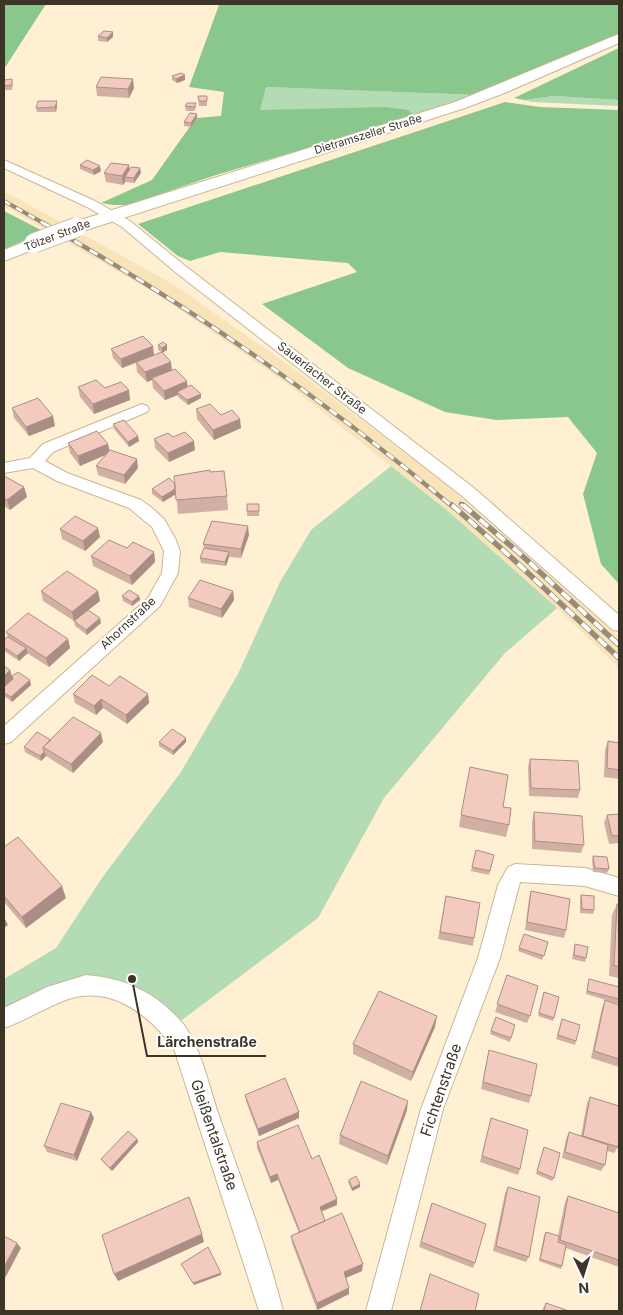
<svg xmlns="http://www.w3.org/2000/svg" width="623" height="1315" viewBox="0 0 623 1315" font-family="Inter,sans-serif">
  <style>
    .built { fill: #f9e3b9 }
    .green { fill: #b3dbb4 }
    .forest { fill: #8ac78d }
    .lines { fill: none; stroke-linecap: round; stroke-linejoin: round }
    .minor-casing { stroke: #c8b695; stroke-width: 2 }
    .secondary-casing { stroke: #c8b695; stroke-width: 2 }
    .minor { fill: #fff; fill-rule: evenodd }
    .secondary { fill: #fff; fill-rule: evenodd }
    .rail-far2-casing { stroke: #978c78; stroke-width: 4 }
    .rail-far1-casing { stroke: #978c78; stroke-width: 4.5 }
    .rail-casing { stroke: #978c78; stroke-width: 5.5 }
    .rail-far2 { stroke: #fff; stroke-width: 2.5; stroke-dasharray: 7; stroke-linecap: butt }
    .rail-far1 { stroke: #fff; stroke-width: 3; stroke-dasharray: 9; stroke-linecap: butt }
    .rail { stroke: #fff; stroke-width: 4; stroke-dasharray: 11; stroke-linecap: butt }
    .secondary-bridge-casing { stroke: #c8b695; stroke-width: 21; stroke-linecap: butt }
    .secondary-bridge { stroke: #fff; stroke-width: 19 }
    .wall { fill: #d1afa3 }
    .shaded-wall { fill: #aa8e85 }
    .building { fill: #f3cbbe; stroke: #aa8e85 }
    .labels { text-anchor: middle; stroke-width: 4; stroke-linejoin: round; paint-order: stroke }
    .far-street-label { font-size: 11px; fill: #3c3427; stroke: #fff }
    .street-label { font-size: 12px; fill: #3c3427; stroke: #fff }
    .near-street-label { font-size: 15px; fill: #3c3427; stroke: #fff }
    .leader { fill: none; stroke: #3c3427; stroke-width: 2 }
    .callout-dot { fill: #3c3427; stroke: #fff; stroke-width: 2 }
    .callout-label { font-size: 14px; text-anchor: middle; font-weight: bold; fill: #3c3427; stroke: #fff; stroke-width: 4; stroke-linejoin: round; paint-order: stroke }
  </style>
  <rect width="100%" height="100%" fill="#fff0d4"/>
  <path class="built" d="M4,191L173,284L300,373L450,488L619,637V668L557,608L449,512L286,383L157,294L4,206Z"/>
  <path class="green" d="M266,87L477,95L415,116L259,110Z
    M554,96L619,100V106L532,102L514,98L524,100Z
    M391,466L449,512L557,608L505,653L384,798L318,918L182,1020L148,993L118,980L84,978L4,1012V979L56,948L102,878L181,772L238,674L280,582L311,530Z"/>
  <path class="forest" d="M4,4H46L4,69Z
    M211,4H619V34L477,95L266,87L260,110L385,107L408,110L415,116L216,175L128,205H113L101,203L152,180L196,118L221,116L224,92L189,87L219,5Z
    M619,48V100L554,96L524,100L514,98Z
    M505,102L540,107L619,110V584L601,564L583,494L597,453L568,417L496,420L445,412L348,368L262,304L357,272L348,263L220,252L190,261L178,256L138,224Z
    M4,211L45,232L4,249Z"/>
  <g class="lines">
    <g class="minor-casing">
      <path id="minor" d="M4,160L95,201L130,221L184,265L474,488L619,615V631L613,630L462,496L174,271L122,227L87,207L4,168Z
        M142,404L147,406L149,409L147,412L53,452L45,461L67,473L141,500L152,508L164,519L175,538L180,551L178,573L160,606L11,742L4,744V726L148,598L162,573L164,551L152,527L129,508L57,481L33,468L4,473V463L30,458L43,444Z
        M515,864L585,868L619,878V896L585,886L520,882L500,958L443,1109L391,1311H366L421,1109L478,958L498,885L508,867Z
        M86,975C126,978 159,994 184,1025C201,1048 209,1086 218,1113C241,1179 266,1244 283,1311H259L174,1049C148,1013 109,983 63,1001C43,1009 24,1021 4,1028V1008L47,987Z"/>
    </g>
    <g class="secondary-casing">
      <path id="secondary" d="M619,34V43L507,92L465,108L83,231H71L69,227L71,223L455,102Z
        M34,238L40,239L43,243L40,247L4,261V250Z"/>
    </g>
    <use href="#minor" class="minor"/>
    <use href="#secondary" class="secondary"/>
    <g class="rail-far2-casing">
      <path id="rail-far2" d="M4,201L45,224"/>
    </g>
    <g class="rail-far1-casing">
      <path id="rail-far1" d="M43,223C189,305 325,400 453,507
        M461,504L464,507"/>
    </g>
    <g class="rail-casing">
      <path id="rail" d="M452,505L513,559L619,658
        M463,505L517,551L619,645"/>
    </g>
    <use href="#rail-far2" class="rail-far2"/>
    <use href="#rail-far1" class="rail-far1"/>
    <use href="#rail" class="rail"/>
    <g class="secondary-bridge-casing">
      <path id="secondary-bridge" d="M34,243L77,227"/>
    </g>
    <use href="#secondary-bridge" class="secondary-bridge"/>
  </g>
  <path class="wall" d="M98,36L113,37L107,42L98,41Z
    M185,75V80L177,83L172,80V76Z
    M4,80L13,84L12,90H4Z
    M96,87L134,88L129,98L97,96Z
    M198,96H207V106H199Z
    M196,103V108L194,111H186L185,106Z
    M57,106L56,112H37L36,108Z
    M197,118L191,127L184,126V122Z
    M80,165L101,171L94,175L80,169Z
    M129,170L141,173L134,183L125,182L123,185L106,182L104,173Z
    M158,345L167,350L162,353L172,370L188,387L201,398L188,405L178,397V395L165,400L153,388L152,380L147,382L137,372L136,363L122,368L113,358L111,349L154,355L161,352L158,350Z
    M78,387L105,388L130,400L94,414L80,397Z
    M12,408L55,426L29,436L14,418Z
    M196,409L221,415L241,428L214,440L197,419Z
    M113,424L139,441L129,447L114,429Z
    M173,437L195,450L169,462L155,448L154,439Z
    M68,443L108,444L109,451L138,468L125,484L98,475L96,466L105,455L80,466L70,453Z
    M210,472L227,496L228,510L178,514L176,494L163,502L152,494V489L175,484Z
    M4,476L24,487L27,497L10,510L4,506Z
    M247,504H259V516H247Z
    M60,529L100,537L85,551L62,539Z
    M249,535L241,558L229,557L226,566L201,563L200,558L204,548L203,544Z
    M127,548L154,552L155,562L132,585L93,566L91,556Z
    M41,591H98L100,601L88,610L101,623L87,635L75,626L74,621L43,601Z
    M233,591L234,600L222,618L189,607L188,598Z
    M122,596H139L140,600L132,606L123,601Z
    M6,632L68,639L70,648L49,667L27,653L19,661L4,651V639L8,637Z
    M4,666L10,670L12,676L31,685L12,702L4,696Z
    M109,686L148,694L149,703L127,724L103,708L96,715L75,703L73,694Z
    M186,738V742L173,755L159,746V742Z
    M51,740L103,742L73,773L46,756L41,761L25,752L24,747Z
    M608,741L619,743V779L604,777L605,750Z
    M530,759L580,790L578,798L529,796L528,767Z
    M503,807L509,825L506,837L459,827L461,815Z
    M534,812L584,845L581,853L532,849V821Z
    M619,814V843L609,844L604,823L607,815Z
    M4,847L66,898L26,928L4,902Z
    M476,850L494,855L489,875L471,871Z
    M593,856L609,869L607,873L593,872L592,860Z
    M531,891L566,930L564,938L525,930L529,899Z
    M581,895L594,910L593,914L580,913V899Z
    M446,896L474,938L473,946L438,939Z
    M617,904H619V978L609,976L612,915Z
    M524,934L548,942L542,960L518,951Z
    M575,944L586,958L585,962L572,959L574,948Z
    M507,975L530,1016L527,1023L495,1012Z
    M589,979L619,987V1004L586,994L588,982Z
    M544,992L554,1018L553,1021L538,1016Z
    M605,1000L619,1005V1067L591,1058L602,1008Z
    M496,1017L515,1025L510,1042L490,1034Z
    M562,1019L576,1041L575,1045L556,1039Z
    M435,1027L411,1081L353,1054V1044Z
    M489,1050L531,1096L529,1103L481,1089Z
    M245,1095L299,1118L259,1136L246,1101Z
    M590,1097L618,1147L614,1153L607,1151L605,1165L601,1171L562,1158L566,1139L569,1132L581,1136L587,1103Z
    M407,1110L387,1165L339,1144L340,1135Z
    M94,1118L77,1161L47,1152L44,1146Z
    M491,1118L520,1169L518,1175L480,1162Z
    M137,1139L138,1142L112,1171L103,1162L101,1159Z
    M257,1142L312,1159L337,1199V1205L321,1212L325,1221L362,1271L346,1278L349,1294L317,1310L292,1243L291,1236L299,1233L278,1180L271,1183L257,1148Z
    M544,1147L554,1178L552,1181L536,1174Z
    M349,1180L360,1187L352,1191L348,1182Z
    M508,1187L529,1257L526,1262L493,1251L505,1193Z
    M568,1196L619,1213V1267L566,1248L562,1266L561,1269L539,1261L544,1235L546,1232L558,1236L565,1202Z
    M432,1203L475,1263L473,1268L419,1247Z
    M546,1303L569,1311H542L543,1308Z"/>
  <path class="shaded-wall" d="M113,32V37L107,42V38Z
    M185,75V80L177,83L176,79Z
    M133,79L134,88L129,98L128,89Z
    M57,101V106L56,112L55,107Z
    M197,114V118L191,127V123Z
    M129,165L130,174L125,177V182L123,185L122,176Z
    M100,166L101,171L94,175L93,170Z
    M140,168L141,173L134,183V178Z
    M167,345V350L162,353V348Z
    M153,346L154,355L122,368L121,359Z
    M171,362L172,371L152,378V380L147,382L145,372Z
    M187,381L188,391L177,392L178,395L165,400L164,391Z
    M129,390L130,400L94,414L93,404Z
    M201,394V398L188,405L187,400Z
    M53,416L55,426L29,436L26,427Z
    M240,419L241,428L214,440L213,430Z
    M138,436L139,441L129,447L128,442Z
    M194,441L195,450L169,462L168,453Z
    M108,444L110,453L80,466L78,456Z
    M137,459L138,468L125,484L124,475Z
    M24,487L27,497L10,510L7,500Z
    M175,489L176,494L163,502L162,497Z
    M248,526L249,535L241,558V549Z
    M98,528L100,537L85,551L83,541Z
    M154,552L155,562L132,585L130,576Z
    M229,552V557L226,566L225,562Z
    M98,591L100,601L74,621L72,612Z
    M233,591L234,600L222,618L221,609Z
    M139,596L140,600L132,606V602Z
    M100,618L101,623L87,635L86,630Z
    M68,639L70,648L49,667L46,658Z
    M26,648L28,653L19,661L17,656Z
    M10,670L14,684L4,693V676Z
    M30,680L31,685L12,702L11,697Z
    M148,694L149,703L127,724L126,715Z
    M101,699L103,708L96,715L94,706Z
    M101,733L103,742L73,773L71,764Z
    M186,738V742L173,755V751Z
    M44,752L46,756L41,761L40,756Z
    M62,886L66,898L26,928L22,917Z
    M4,917L8,925L4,928Z
    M437,1016L435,1027L411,1081L413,1072Z
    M408,1101L407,1110L387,1165L388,1156Z
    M91,1112L94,1118L77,1161L74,1155Z
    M299,1112V1118L259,1136L258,1129Z
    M137,1139L138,1142L112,1171L110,1168Z
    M277,1174L278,1180L271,1183L270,1177Z
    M360,1184V1187L352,1191V1188Z
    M337,1199V1205L319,1212L320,1207Z
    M202,1234L204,1242L118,1281L114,1274Z
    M17,1243L21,1248L4,1280V1267Z
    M363,1264L362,1271L343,1279L344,1272Z
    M221,1273V1275L194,1285L193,1283Z
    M349,1288V1294L317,1310V1303Z"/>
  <path class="building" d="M104,31L113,32L107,38L98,36Z
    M181,73L185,75L176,79L172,76Z
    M101,77L133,79L128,89L96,87Z
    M12,79V85L4,86V80Z
    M198,96H207V101H199Z
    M38,101H57L55,107L36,108Z
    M187,103H196L194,107L185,106Z
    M190,113L197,114L191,123L184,122Z
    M87,160L100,166L93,170L80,165Z
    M111,163L129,165L122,176L104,173Z
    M131,167L140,168L134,178L125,177Z
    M143,336L153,346L121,359L111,349Z
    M163,342L167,345L162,348L158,345Z
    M162,352L171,362L145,372L136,362Z
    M175,369L187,381L164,391L152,378Z
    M96,380L105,388L121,382L129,390L93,404L78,387Z
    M191,385L201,394L187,400L177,392Z
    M38,398L53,416L26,427L12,408Z
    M210,404L221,415L232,410L240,419L213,430L196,409Z
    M124,420L138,436L128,442L113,424Z
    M97,431L108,444L78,456L68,443Z
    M185,432L194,441L168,453L154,439L168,433L173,437Z
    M110,450L137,459L124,475L96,466Z
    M210,470V472L224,471L227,496L176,500L174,476Z
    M4,476L24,487L7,500L4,498Z
    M169,478L175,484V489L162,497L152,489Z
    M247,504H259V511H247Z
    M75,516L98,528L83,541L60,529Z
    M212,521L248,526L241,549L203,544Z
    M109,540L127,548L133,542L154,552L130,576L91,556Z
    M204,548L229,552L225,562L200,558Z
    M67,571L98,591L72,612L41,591Z
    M200,580L233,591L221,609L188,598Z
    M129,590L139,596L132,602L122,596Z
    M88,610L100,618L86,630L74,621Z
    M28,613L68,639L46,658L6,632Z
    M8,637L26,648L17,656L4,647V639Z
    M4,666L10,670L4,676Z
    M18,672L30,680L11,697L4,693V687L13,679L12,676Z
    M92,675L109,686L120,676L148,694L126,715L101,699L94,706L73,694Z
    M73,717L101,733L71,764L43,747Z
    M172,729L186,738L173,751L159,742Z
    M37,732L51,740L43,747L44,752L40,756L24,747Z
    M608,741L619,743V770L607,768Z
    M530,759L578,761L580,790L531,788Z
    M470,767L508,775L503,807L511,808L509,825L461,815Z
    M534,812L582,816L584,845L535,841Z
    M619,814V835L612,836L607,815Z
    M18,837L62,886L22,917L4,896V847Z
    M476,850L494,855L490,871L472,867Z
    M593,856L607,857L609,869L595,868Z
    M531,891L570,899L566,930L527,922Z
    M581,895L594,896V910L582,909Z
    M446,896L480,903L474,938L440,932Z
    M617,904H619V966H614Z
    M524,934L548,942L544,956L519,948Z
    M575,944L588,947L586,958L574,955Z
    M507,975L538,986L530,1016L497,1004Z
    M589,979L619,987V999L587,991Z
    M379,991L437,1016L413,1072L353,1044Z
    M544,992L559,997L554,1018L539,1013Z
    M605,1000L619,1005V1059L594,1051Z
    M496,1017L515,1025L511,1038L491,1031Z
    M562,1019L580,1025L576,1041L558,1035Z
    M489,1050L537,1064L531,1096L483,1082Z
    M285,1078L299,1112L258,1129L245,1095Z
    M361,1081L408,1101L388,1156L340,1135Z
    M590,1097L619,1106V1140L618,1147L583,1136Z
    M61,1103L91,1112L74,1155L44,1146Z
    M491,1118L528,1130L520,1169L482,1156Z
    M298,1125L312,1159L319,1155L337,1199L320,1207L325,1221L300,1232L277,1174L270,1177L257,1142Z
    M128,1131L137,1139L110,1168L101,1159Z
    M569,1132L608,1145L605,1165L565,1152Z
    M544,1147L560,1153L554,1178L537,1171Z
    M356,1176L360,1184L352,1188L349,1180Z
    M508,1187L540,1197L529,1257L496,1246Z
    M568,1196L619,1213V1260L560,1240Z
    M189,1197L202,1234L114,1274L102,1235Z
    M432,1203L486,1224L475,1263L421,1242Z
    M342,1213L363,1264L344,1272L349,1288L317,1303L291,1236Z
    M546,1232L559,1236L558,1242L566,1245L562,1266L540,1259Z
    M4,1236L17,1243L4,1267Z
    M208,1247L221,1273L193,1283L181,1264Z
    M430,1274L479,1294L475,1311H420Z
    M546,1303L569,1311H544Z"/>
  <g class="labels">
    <g class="far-street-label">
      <text transform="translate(368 134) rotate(-17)" y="4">Dietramszeller Straße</text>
      <text transform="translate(57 235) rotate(-21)" y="4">Tölzer Straße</text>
    </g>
    <g class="street-label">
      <text transform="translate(322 378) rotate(38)" y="4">Sauerlacher Straße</text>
      <text transform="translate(128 623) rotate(-43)" y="4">Ahornstraße</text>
    </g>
    <g class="near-street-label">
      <text transform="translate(441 1090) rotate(-71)" y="5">Fichtenstraße</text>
      <text transform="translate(214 1135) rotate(71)" y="5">Gleißentalstraße</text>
    </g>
  </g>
  <path class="leader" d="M132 979L147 1056H266"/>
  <circle class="callout-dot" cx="132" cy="979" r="5"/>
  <g class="callout-label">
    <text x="207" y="1047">Lärchenstraße</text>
  </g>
  <rect width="623" height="1315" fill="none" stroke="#3c3427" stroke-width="10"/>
  <g transform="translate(583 1275) rotate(176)" stroke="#ffffff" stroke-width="4" paint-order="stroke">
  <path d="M0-4L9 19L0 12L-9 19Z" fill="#3c3427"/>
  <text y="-8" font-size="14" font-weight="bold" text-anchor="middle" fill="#3c3427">N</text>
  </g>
</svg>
